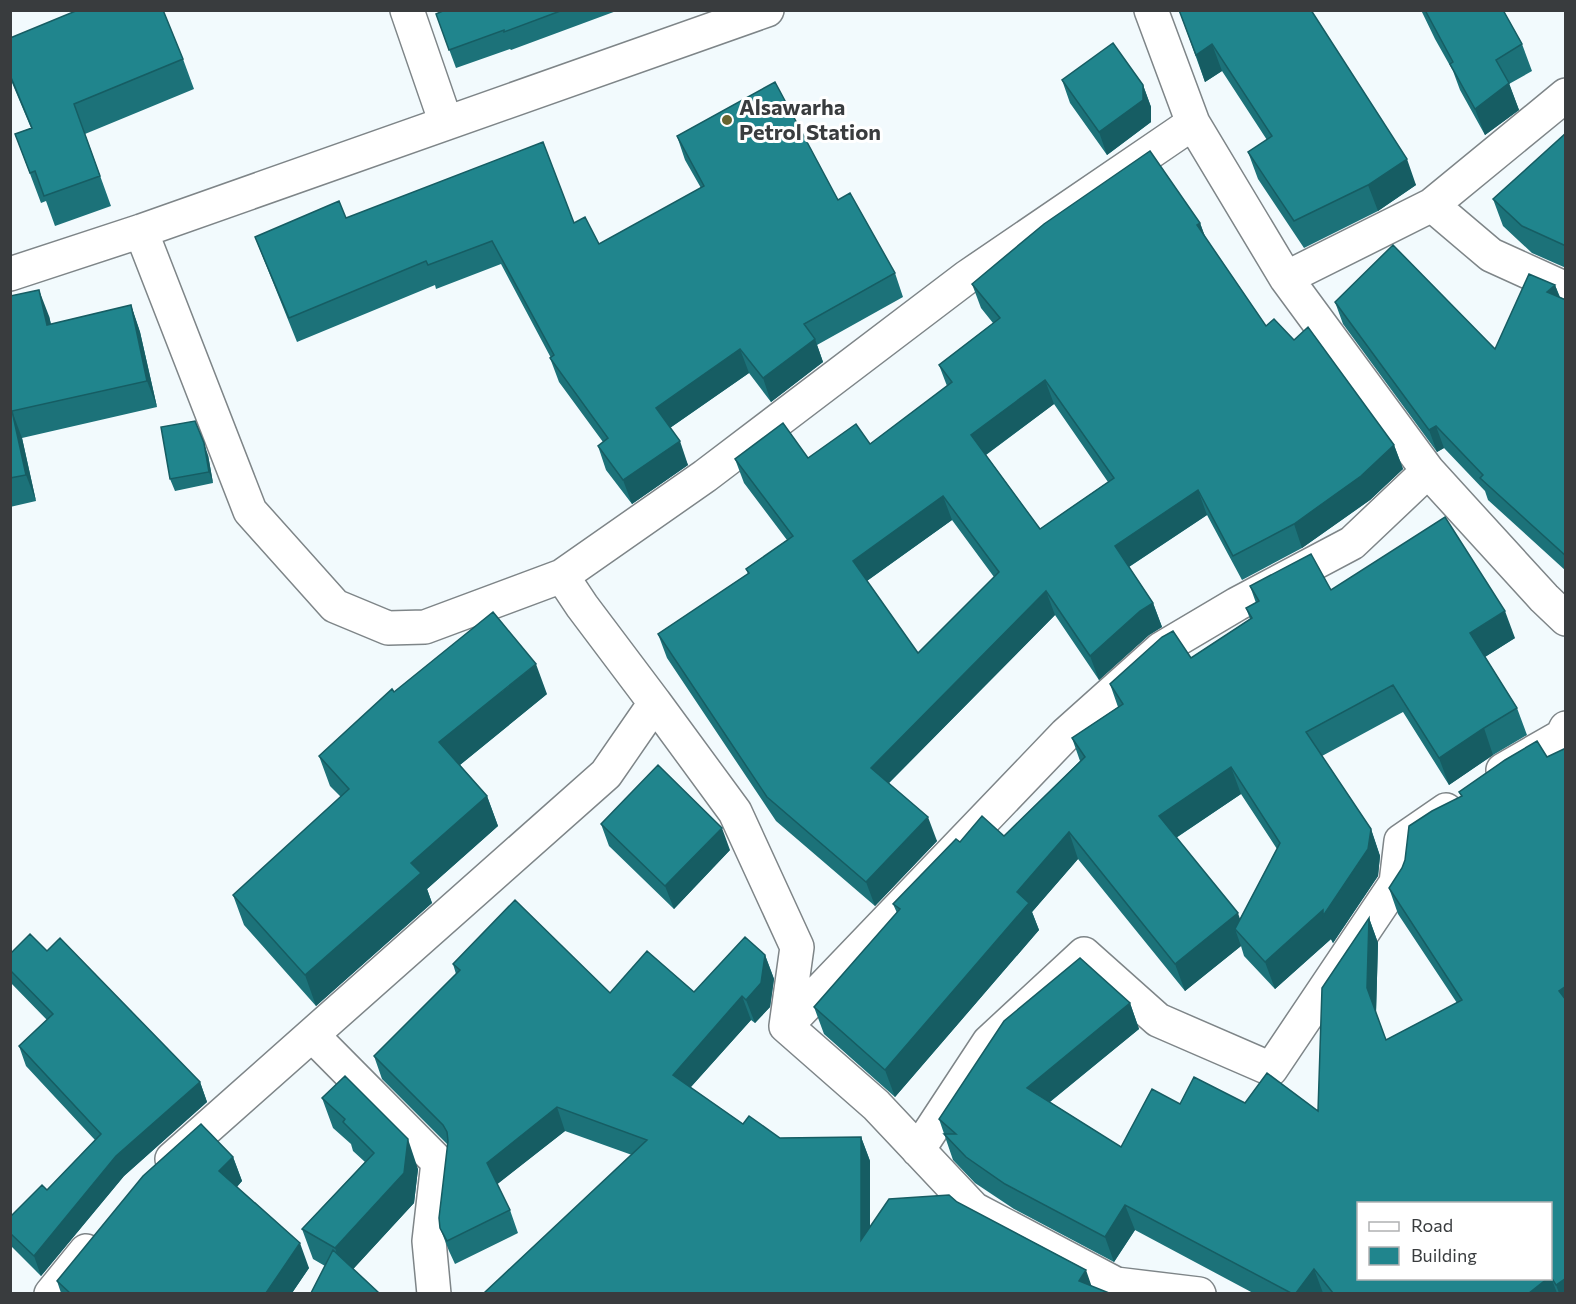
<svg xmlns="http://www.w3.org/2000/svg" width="1576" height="1304" viewBox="0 0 1576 1304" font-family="Commissioner,sans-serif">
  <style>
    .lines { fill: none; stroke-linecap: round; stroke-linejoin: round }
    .minor-casing { stroke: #7e8588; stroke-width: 36 }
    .minor { stroke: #fff; stroke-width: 33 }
    .wall { fill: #1c7279; fill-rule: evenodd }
    .shaded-wall { fill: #165d63 }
    .building { fill: #20858d; stroke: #165d63; stroke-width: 1.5; fill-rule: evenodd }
    .poi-dot { fill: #666430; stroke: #fff; stroke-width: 2 }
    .labels { text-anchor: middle; stroke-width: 6; stroke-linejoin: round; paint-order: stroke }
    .poi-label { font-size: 22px; font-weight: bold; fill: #393c3e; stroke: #fff; text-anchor: start }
  </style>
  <rect width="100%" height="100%" fill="#f2fafd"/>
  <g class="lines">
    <g class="minor-casing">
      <path id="minor" d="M407,10L446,123
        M1193,123L1286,278L1428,471L1544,598L1566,619
        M1432,205L1566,95
        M141,231L250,511L335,606L388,628L425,627L562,576L705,476L967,277L1193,123L1151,10
        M10,274L141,231L767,10
        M1286,278L1432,205L1491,255L1566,289
        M655,703L735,812L797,947L786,1026L876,1105L974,1209L1116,1284L1199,1294
        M1503,770L1562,736L1566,728
        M786,1026L1066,734L1161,649L1237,604L1352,543L1428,471
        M312,1035L438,1162L429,1241L434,1294
        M918,1150L989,1042L1084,954L1158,1020L1271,1069L1396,883L1401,841L1446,810
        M172,1159L606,774L655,703L582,606L562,576
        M51,1294L86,1251"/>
    </g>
    <use href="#minor" class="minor"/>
  </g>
  <path class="wall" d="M445,10H619L511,50L510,49L456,68L436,14Z
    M1179,10H1314L1312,13L1416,185L1378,211L1304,248L1258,179L1248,152L1267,140L1222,71L1205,82Z
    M1421,10H1503L1522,44L1532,71L1509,84L1519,110L1485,135L1460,90L1453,71L1435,39Z
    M10,38L183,59L194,89L85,134L111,206L55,226L46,201L41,203L15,134L31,128L10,78Z
    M1062,80L1143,85L1151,107V122L1107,155L1070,103Z
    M1566,133V268L1532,253L1503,226L1493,199Z
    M677,136L838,200L895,273L903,297L817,345L823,362L771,402L749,373L670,428L688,465L632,504L606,470L598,446L603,442L559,382L550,358H551L501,264L436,289L435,285L297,342L264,260L255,237L346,218L574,223L599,244L701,188L685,160Z
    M1200,223L1205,237L1266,326L1394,445L1403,469L1370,500L1302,548L1242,580L1207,515L1129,567L1153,603L1162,627L1149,635L1099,680L1055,615L889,783L937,841L875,906L776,821L667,658L658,634L748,574L746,569L787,540L744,483L735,459L808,458L870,444L947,386L939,365L993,323L981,308L972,284ZM1054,404L1108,482L1040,529L986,455ZM952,520L994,577L918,653L867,581Z
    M1555,285L1560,297L1566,300V571L1488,500L1485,491L1444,448L1437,452L1343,324L1335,302L1495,349Z
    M10,296L49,316L51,324L131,305L140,332L157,407L22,438L36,501L10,507Z
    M208,455L213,483L175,491L170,479Z
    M1250,586L1331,590L1515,638L1485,657L1517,708L1527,735L1493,755L1449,785L1403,712L1322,756L1371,829L1380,856L1378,876L1333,943L1331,939L1275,989L1244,956L1241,946L1185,991L1078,859L1032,912L1039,930L895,1097L824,1034L814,1007L897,913L893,904L960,842L1004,836L1080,761L1072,738L1118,707L1110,684L1191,658L1250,619L1246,608L1256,603ZM1241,794L1277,849L1240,919L1176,838Z
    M394,692L547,694L460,765L487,796L498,826L427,889L432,903L316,1006L244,925L233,895L341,797L330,786L319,756Z
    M1505,760L1566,1293H1253L1135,1230L1114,1262L1014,1209L975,1183L953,1160L939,1119L1130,1003L1139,1029L1050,1102L1121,1147L1180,1104L1245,1103L1318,1111L1369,918L1378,943L1376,1013L1386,1040L1457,1003L1398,914L1389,888L1461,796L1459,792Z
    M601,824L730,850L674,909L609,846Z
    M47,951L200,1082L207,1102L124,1176L41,1276L10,1245V1217L47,1190L95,1140L26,1066L19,1046L47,1020L10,982V954Z
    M765,955L774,979L770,1007L755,1023L751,1020L690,1088L743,1124L780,1138L861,1137L870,1161V1228L957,1202L1086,1270L484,1293L632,1155L565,1131L497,1184L510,1210L518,1233L455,1264L449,1251L440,1228L448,1145L382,1079L374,1056L456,974L453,964L610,993L694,992Z
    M322,1098L418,1169L414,1203L353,1269L325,1266L313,1259L302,1229L365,1162L353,1151L351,1144L333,1128Z
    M233,1157L242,1181L237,1187L309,1268L292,1293H61L57,1281Z"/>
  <path class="shaded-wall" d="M1212,44L1222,71L1205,82L1196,55Z
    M1509,83L1519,110L1485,135L1475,109Z
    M1143,85L1151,107V122L1107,155L1099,132Z
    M1407,159L1416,185L1378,211L1368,185Z
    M1200,223L1209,247L1197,225Z
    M1555,285L1563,307L1547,292Z
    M39,290L49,316L57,352L47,325Z
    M131,305L140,332L157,407L147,381Z
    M815,339L823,362L771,402L763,378Z
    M740,349L749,373L664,432L656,408Z
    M1045,380L1054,404L980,459L971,435Z
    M12,411L22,438L36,501L26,475Z
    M1436,426L1444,448L1437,452L1429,430Z
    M680,441L688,465L632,504L623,480Z
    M204,443L208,455L213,483L209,472Z
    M1394,445L1403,469L1370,500L1302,548L1294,524Z
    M1198,490L1207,515L1124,570L1115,546Z
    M943,496L952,520L861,585L853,561Z
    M1046,591L1055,615L880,792L871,768Z
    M1153,603L1162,627L1149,635L1099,680L1090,656L1140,611Z
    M1505,611L1515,638L1480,660L1470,633Z
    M536,664L547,694L450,773L439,742Z
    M1484,728L1493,755L1449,785L1439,758Z
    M1231,767L1241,794L1168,843L1159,816Z
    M487,796L498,826L427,889L432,903L316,1006L305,975L411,863Z
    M928,817L937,841L875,906L866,882Z
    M722,828L730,850L674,909L665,886Z
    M1371,829L1380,856L1378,876L1333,943L1331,939L1275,989L1265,962Z
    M1069,832L1078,859L1032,912L1039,930L895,1097L885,1070L1017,892Z
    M1238,913L1247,940L1235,929L1241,946L1185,991L1175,964Z
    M1369,918L1378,943L1376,1013L1367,988Z
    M765,955L774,979L770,1007L755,1023L746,1000Z
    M1566,986V1010L1559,991Z
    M742,996L751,1020L681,1098L673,1075Z
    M1130,1003L1139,1029L1036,1113L1027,1088Z
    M200,1082L207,1102L124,1176L41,1276L34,1256L116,1156Z
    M557,1107L565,1131L495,1186L487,1163Z
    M861,1137L870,1161V1264L861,1240Z
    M408,1139L418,1169L414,1203L345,1278L335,1248Z
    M233,1157L242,1181L228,1196L219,1171Z
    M1125,1205L1135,1230L1114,1262L1105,1237Z
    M300,1243L309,1268L292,1293H266Z
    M1314,1269L1323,1293H1296Z
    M1086,1270L1094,1293L1079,1281Z
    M1551,1277L1557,1293H1529L1548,1278H1551Z
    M1566,1278V1293H1559L1556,1285Z"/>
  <path class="building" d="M78,10H163L183,59L74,104L100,176L44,196L35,171L30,173L15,134L32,128L10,75V38Z
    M445,10H563L504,32V30L449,50L436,14Z
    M1179,10H1311L1407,159L1368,185L1294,221L1248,152L1272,136L1212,44L1196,55Z
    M1425,10H1503L1522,44L1496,60L1509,83L1475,109L1450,64L1453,62Z
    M1113,43L1143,85V100L1099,132L1062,80Z
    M775,82L838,200L850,193L895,273L804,324L815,339L763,378L740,349L656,408L680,441L623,480L598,446L608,438L550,358L554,355L492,241L428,265L426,261L289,318L255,237L339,201L346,218L543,142L574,223L585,217L599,244L704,186L677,136Z
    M1566,133V246L1522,226L1493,199Z
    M1150,151L1200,223L1197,225L1266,326L1274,319L1294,340L1308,327L1394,445L1361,476L1294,524L1233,556L1198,490L1115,546L1153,603L1140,611L1090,656L1046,591L871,768L928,817L866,882L767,797L658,634L749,573L746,569L793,536L735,459L783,423L808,458L856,424L870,444L952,382L939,365L1000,318L972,284L1044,224ZM1045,380L1114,478L1040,529L971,435ZM943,496L999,572L918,653L853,561Z
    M1393,245L1495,349L1529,274L1555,285L1547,292L1566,300V556L1480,478L1483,475L1436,426L1429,430L1335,302Z
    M39,290L47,325L131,305L147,381L12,411L26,475L10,478V296Z
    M195,421L204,443L209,472L170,479L161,427Z
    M1445,517L1505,611L1470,633L1517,708L1484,728L1439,758L1393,685L1306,732L1371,829L1368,849L1323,916V910L1265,962L1235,929L1280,843L1231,767L1159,816L1238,913L1175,964L1069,832L1017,892L1029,903L885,1070L814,1007L900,909L893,904L956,839L960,842L982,816L1004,836L1085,757L1072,738L1123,704L1110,684L1162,637L1173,631L1191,658L1252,618L1246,608L1259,601L1250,586L1311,554L1331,590Z
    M493,612L536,664L439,742L487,796L411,863L421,873L305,975L233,895L349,789L319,756L392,689L394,692Z
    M1537,741L1547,757L1566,748V986L1559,991L1566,1000V1278L1556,1285L1551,1277V1203H1359V1278H1548L1529,1293H1333L1314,1269L1296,1293H1291L1125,1205L1105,1237L1005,1184L966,1157L944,1134H956L939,1119L1004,1021L1080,958L1130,1003L1027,1088L1121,1147L1152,1089L1180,1104L1194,1077L1245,1103L1267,1073L1318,1111L1322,988L1369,918L1367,988L1386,1040L1462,1000L1389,888L1402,868L1405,860L1409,826L1432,811L1462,796L1459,792L1505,760Z
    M658,765L722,828L665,886L601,824Z
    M515,900L610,993L647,951L694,992L745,937L765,955L761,983L746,1000L742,996L673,1075L743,1124L749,1116L780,1138L861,1137V1240L889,1199L949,1195L957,1202L1086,1270L1079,1281L1109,1293H484L647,1140L557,1107L487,1163L510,1210L447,1241L440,1228L439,1218L448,1141L447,1132L443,1125L374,1056L460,970L453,964Z
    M30,934L47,951L60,938L200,1082L116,1156L34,1256L10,1233V1217L42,1185L47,1190L101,1134L19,1046L53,1014L10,970V954Z
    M345,1076L408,1139L404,1173L335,1248L302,1229L374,1153L343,1122L345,1119L322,1098Z
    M201,1124L233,1157L219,1171L300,1243L266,1293H70L57,1281L143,1176Z
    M333,1250L379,1293H311Z"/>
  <circle class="poi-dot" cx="727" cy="120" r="6"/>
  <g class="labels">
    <g class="poi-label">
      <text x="739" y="115">Alsawarha<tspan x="739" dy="25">Petrol Station</tspan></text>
    </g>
  </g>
  <rect width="1576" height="1304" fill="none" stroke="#393c3e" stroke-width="24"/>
  <rect x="1357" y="1202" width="195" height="78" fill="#ffffff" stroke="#b0b1b2" stroke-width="1.5"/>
  <rect x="1369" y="1222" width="30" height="9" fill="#ffffff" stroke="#b0b1b2" stroke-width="1.5"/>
  <text x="1411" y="1232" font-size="18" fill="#393c3e">Road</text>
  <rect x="1369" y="1247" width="30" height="18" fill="#20858d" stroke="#b0b1b2" stroke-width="1.5"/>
  <text x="1411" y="1262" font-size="18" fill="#393c3e">Building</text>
</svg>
